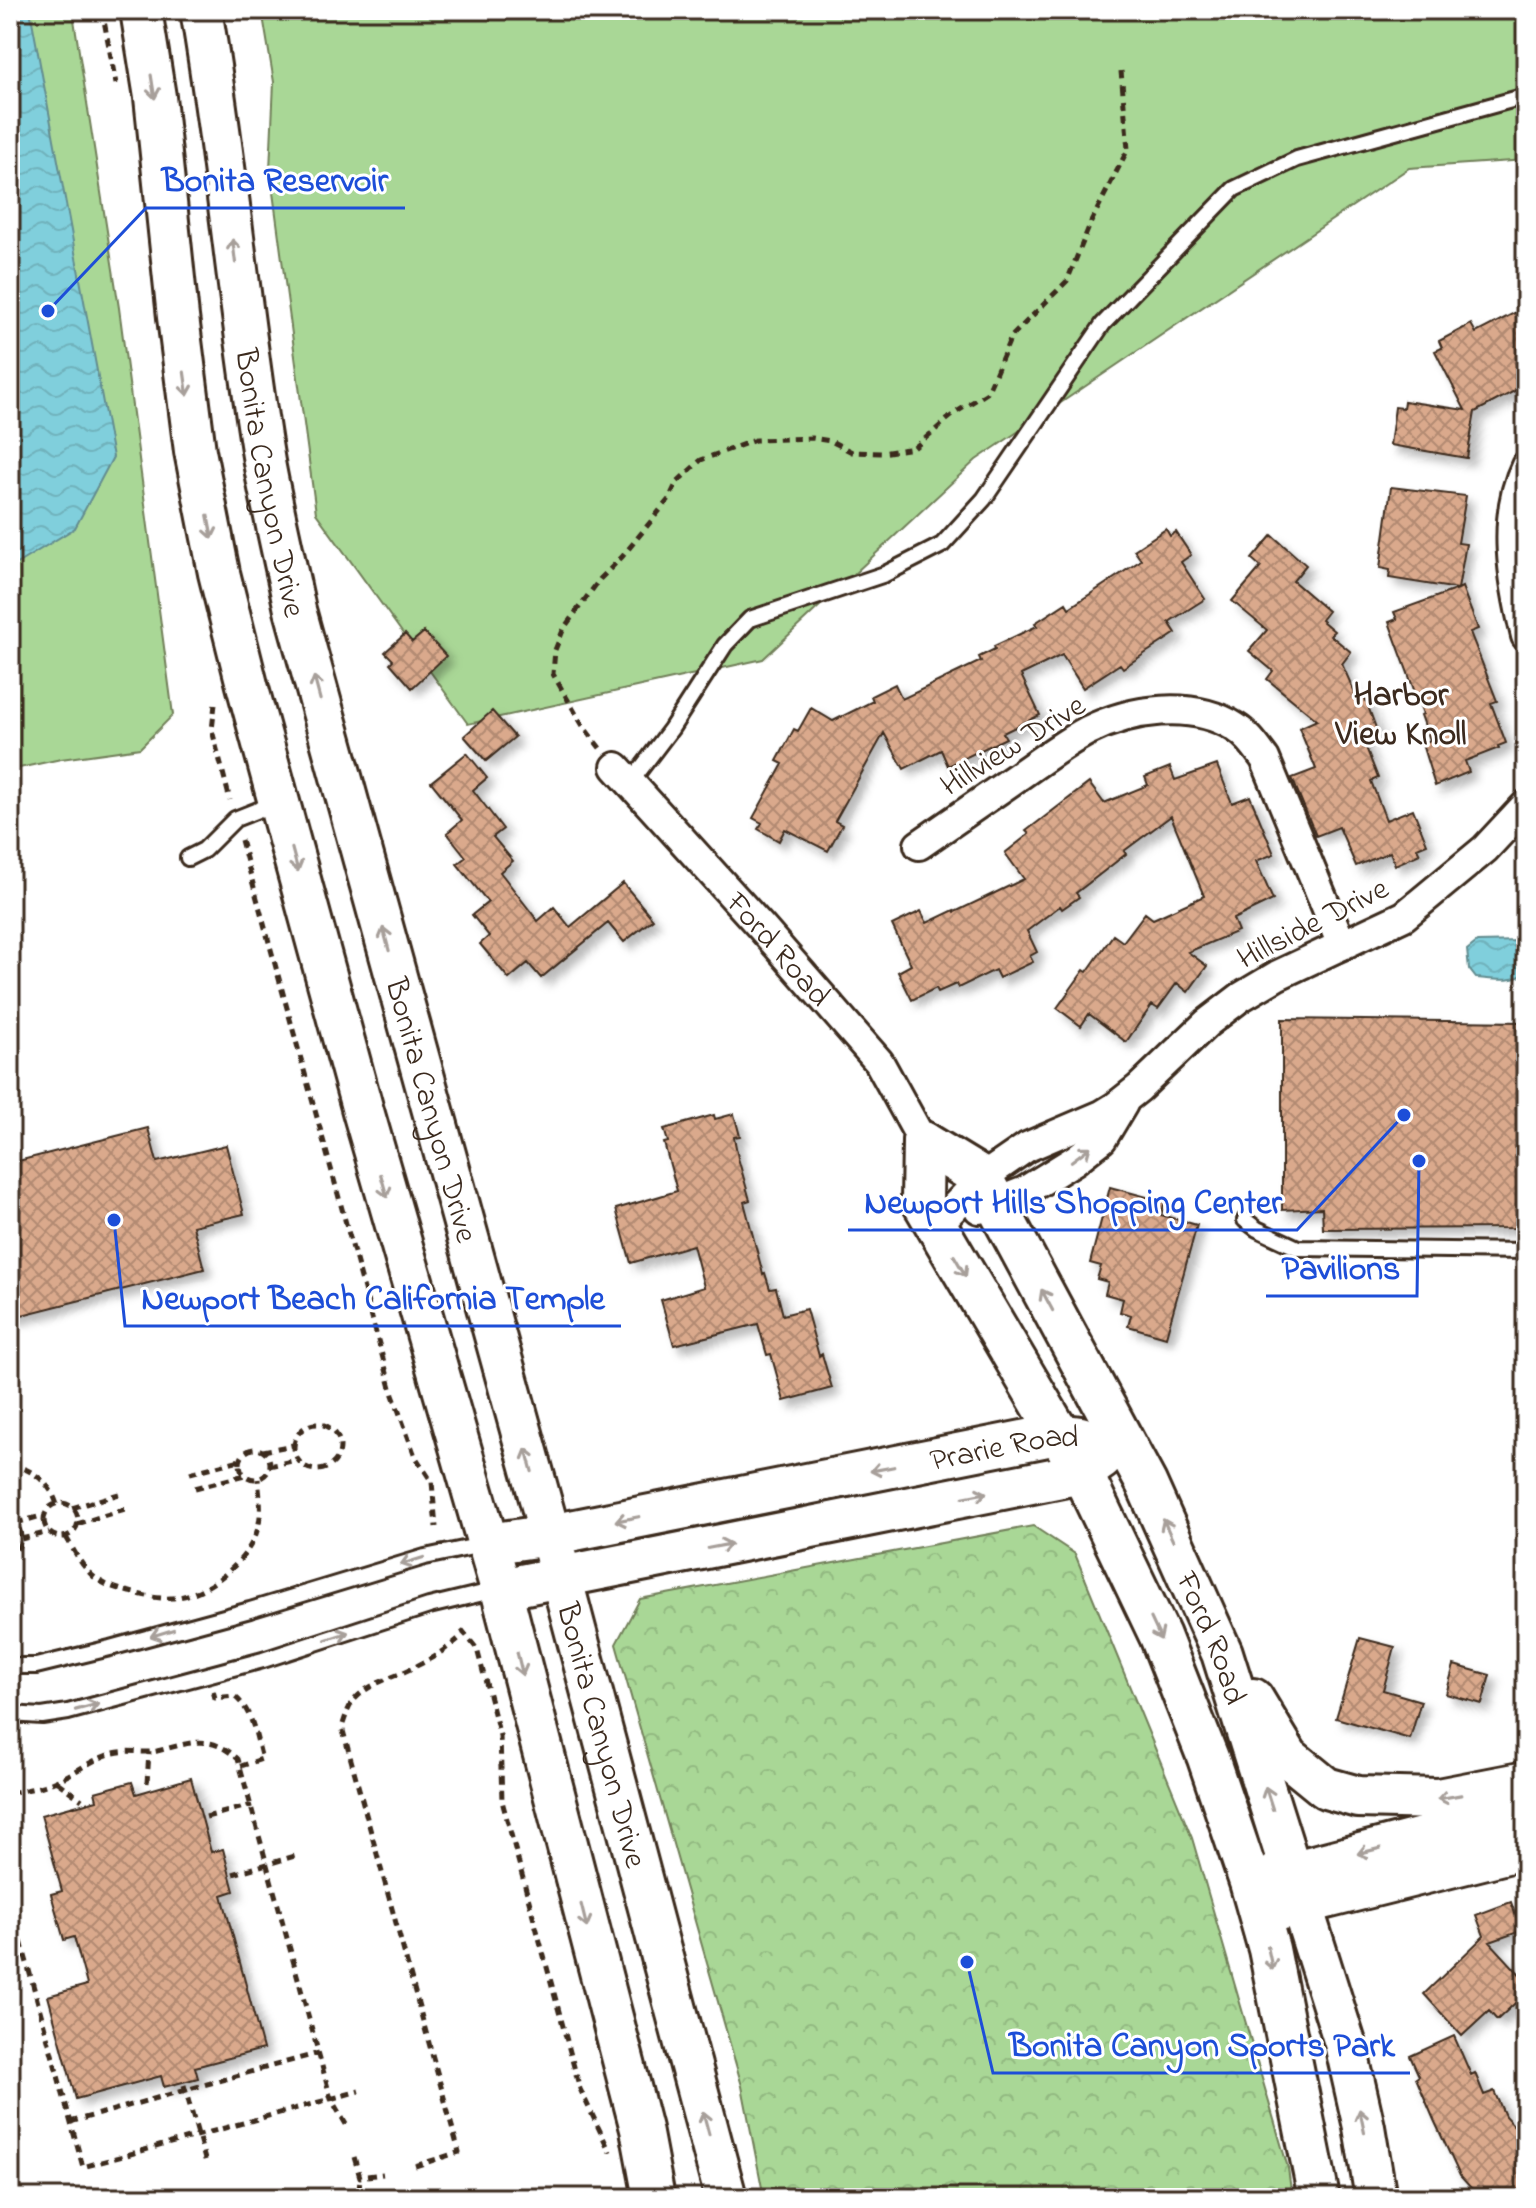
<svg xmlns="http://www.w3.org/2000/svg" width="1536" height="2208" viewBox="0 0 1536 2208" font-family="'Indie Flower',sans-serif">
  <style>
    .green { fill: #a9d796; stroke: #72805a; stroke-width: 2 }
    .park { fill: url(#park-crowns); stroke: #72805a; stroke-width: 2 }
    .water { fill: url(#water-waves); stroke: #648d90; stroke-width: 2 }
    .building { fill: url(#building-cross-hatch); stroke: #3b2a1e; stroke-width: 2; filter: url(#shadow) }
    .lines { fill: none; stroke-linecap: round; stroke-linejoin: round }
    .lane-casing { stroke: #3b2a1e; stroke-width: 20 }
    .street-casing { stroke: #3b2a1e; stroke-width: 34 }
    .secondary-casing { stroke: #3b2a1e; stroke-width: 46 }
    .path { stroke: #3b2a1e; stroke-width: 5; stroke-dasharray: 8 6; stroke-linecap: butt }
    .lane { stroke: #fff; stroke-width: 14 }
    .street { stroke: #fff; stroke-width: 28 }
    .secondary { stroke: #fff; stroke-width: 40 }
    .oneway { stroke: #a79f9a }
    .labels { text-anchor: middle; stroke-width: 6; stroke-linejoin: round; paint-order: stroke }
    .street-label { font-size: 32px; fill: #3b2a1e; stroke: #fff }
    .neighbourhood-label { font-size: 34px; font-weight: bold; fill: #3b2a1e; stroke: #fff }
    .leader { fill: none; stroke: #1d4ed8; stroke-width: 3 }
    .callout-dot { fill: #1d4ed8; stroke: #fff; stroke-width: 3 }
    .callout-label { font-size: 34px; text-anchor: middle; font-weight: bold; fill: #1d4ed8; stroke: #fff; stroke-width: 6; stroke-linejoin: round; paint-order: stroke }
  </style>
  <defs>
    <pattern id="park-crowns" width="20" height="18" patternUnits="userSpaceOnUse" patternTransform="scale(2)"><rect width="20" height="18" fill="#a9d796"/><path d="M2 6a3 3 0 1 1 6 0M12 15a3 3 0 1 1 6 0" fill="none" stroke="#92b981"/></pattern>
    <pattern id="water-waves" width="16" height="10" patternUnits="userSpaceOnUse" patternTransform="scale(2)"><rect width="16" height="10" fill="#80cfdc"/><path d="M0 5q4-4 8 0t8 0" fill="none" stroke="#70b2bc"/></pattern>
    <pattern id="building-cross-hatch" width="8" height="8" patternUnits="userSpaceOnUse" patternTransform="scale(2)"><rect width="8" height="8" fill="#daa98c"/><path d="M0 0l8 8M0 8l8-8" fill="none" stroke="#b28a72"/></pattern>
    <filter id="shadow"><feDropShadow dx="7" dy="7" stdDeviation="4" flood-color="#0004"/></filter>
  </defs>
  <rect width="100%" height="100%" fill="#fff"/>
  <filter id="ink" filterUnits="userSpaceOnUse"><feTurbulence type="fractalNoise" baseFrequency=".0125" numOctaves="2"/><feDisplacementMap in="SourceGraphic" scale="16" xChannelSelector="R" yChannelSelector="G"/><feConvolveMatrix kernelMatrix="1 2 1 2 8 2 1 2 1" color-interpolation-filters="sRGB"/></filter>
  <g filter="url(#ink)">
    <path class="green" d="M10,10H72L73,13L119,308L173,715L140,748L61,759L10,770Z
      M262,10H1526V160L1409,168L976,460L763,659L468,724L316,513L270,170L274,82Z"/>
    <path class="park" d="M1033,1526L1075,1554L1192,1838L1288,2168L1292,2198H764L742,2086L616,1644L640,1599Z"/>
    <path class="water" d="M10,10H30L113,457L75,528L10,568Z
      M1521,941L1526,947V972C1514,984 1492,979 1476,978L1469,969L1467,950L1477,942Z"/>
    <path class="building" d="M1516,312L1519,318L1526,314V385L1475,412L1467,458L1390,445L1395,407L1403,408L1404,401L1465,410L1435,351L1442,348L1439,341L1471,324L1476,333Z
      M1391,487L1466,496L1458,543L1466,544L1458,589L1462,587L1478,629L1470,632L1497,701L1491,703L1506,743L1498,746L1499,748L1465,761L1469,772L1435,786L1422,744L1430,740L1421,715L1423,714L1389,622L1397,619L1394,612L1458,589L1389,578L1390,570L1380,568Z
      M1166,529L1170,536L1176,532L1191,555L1181,562L1205,599L1169,622L1176,633L1123,668L1120,664L1083,688L1062,655L1021,675L1040,715L1003,733L1006,738L948,766L941,750L904,769L884,733L835,821L842,825L828,851L785,829L779,841L758,829L762,823L753,818L783,764L777,761L794,729L798,731L811,708L833,721L873,701L871,696L895,684L902,699L981,661L979,657L995,649L994,646L1037,626L1035,623L1066,603L1069,608L1122,573L1141,560L1134,550Z
      M1272,535L1306,565L1293,581L1328,611L1321,620L1334,631L1330,635L1351,652L1342,664L1357,698L1364,695L1377,731L1362,737L1378,778L1371,781L1386,820L1413,809L1427,844L1417,848L1420,854L1395,865L1390,852L1356,866L1339,827L1316,836L1292,778L1316,769L1299,728L1317,720L1267,679L1273,671L1249,651L1267,630L1232,601L1261,567L1252,559Z
      M424,632L446,656L412,688L390,663L393,660L385,652L405,634L412,642Z
      M492,711L515,737L486,761L464,736Z
      M467,753L487,778L473,790L503,829L493,837L513,861L500,872L538,921L554,907L570,927L623,883L653,919L624,942L608,923L541,978L528,963L509,979L480,944L489,936L472,915L488,902L457,864L466,857L447,833L462,820L431,782Z
      M1217,765L1232,803L1250,796L1274,854L1256,861L1273,900L1233,919L1238,931L1188,952L1207,966L1188,992L1177,983L1158,1009L1152,1005L1126,1042L1089,1014L1081,1026L1057,1008L1084,970L1087,972L1113,935L1123,942L1145,913L1153,919L1204,896L1171,816L1124,851L1126,854L1076,893L1079,897L1062,909L1060,906L1027,931L1037,952L1030,956L1033,962L999,978L995,970L958,988L956,984L938,992L936,988L912,1000L898,972L911,965L892,925L921,911L927,923L954,910L955,912L1024,879L1005,853L1029,834L1026,831L1089,783L1104,803L1148,785L1145,777L1170,767L1175,780Z
      M1282,1019L1526,1022V1210H1519V1228L1323,1229L1322,1208L1282,1210Z
      M734,1114L740,1136L734,1137L738,1158L750,1200L744,1202L763,1274L765,1273L770,1289L776,1288L783,1315L806,1309L819,1356L822,1354L832,1388L784,1401L771,1354L767,1355L758,1324L674,1345L661,1300L704,1287L693,1245L631,1263L616,1209L677,1191L664,1143L668,1142L664,1129L714,1115L715,1119Z
      M148,1128L157,1162L226,1145L244,1214L193,1226L204,1269L10,1318V1163Z
      M1110,1187L1165,1202L1161,1215L1197,1225L1166,1337L1128,1326L1131,1315L1120,1312L1123,1299L1105,1294L1108,1282L1097,1279L1101,1266L1090,1263Z
      M1360,1638L1395,1647L1383,1690L1421,1701L1410,1739L1336,1718Z
      M1454,1665L1490,1675L1482,1704L1446,1694Z
      M191,1778L211,1852L223,1849L234,1891L222,1895L263,2049L195,2067L198,2078L164,2087L161,2076L76,2099L48,1996L87,1985L74,1937L64,1940L51,1894L62,1891L41,1815L97,1800L95,1792L132,1782L136,1794Z
      M1511,1902L1521,1931L1490,1942L1526,1981V1993L1497,2020L1489,2011L1462,2036L1424,1994L1484,1936L1476,1915Z
      M1454,2036L1471,2075L1475,2073L1484,2095L1494,2091L1505,2116L1526,2139V2198H1480L1460,2176L1434,2120L1416,2078L1419,2076L1410,2056Z"/>
    <g class="lines">
      <g class="lane-casing">
        <path id="lane" d="M630,783L671,729L725,645L750,619L885,574L942,545L984,499L1103,324L1234,189L1297,159L1526,96
          M188,858L204,850L235,819L278,802
          M1245,1220L1257,1229L1298,1248L1526,1251
          M10,1666H36L110,1648L250,1610L425,1557L487,1544
          M10,1714L42,1716L68,1712L263,1660L429,1606L500,1589"/>
      </g>
      <g class="street-casing">
        <g id="street">
          <path d="M1526,466C1501,517 1513,583 1526,636"/>
          <path id="s1" d="M616,767L762,928L879,1062L923,1142"/>
          <path d="M919,845C949,824 980,803 1010,782C1035,765 1061,745 1087,731C1131,709 1192,700 1235,727C1248,735 1256,747 1265,759L1342,945"/>
          <path d="M979,1209L1025,1191L1075,1160L1102,1139L1123,1104"/>
          <path d="M937,1225L982,1178L1027,1147L1102,1115L1115,1107L1139,1088L1207,1023L1241,997L1278,975L1404,916L1485,849L1526,805"/>
        </g>
      </g>
      <g class="secondary-casing">
        <g id="secondary">
          <path d="M141,10L155,97L178,317L195,451L219,573L247,685L363,1111L501,1589L641,2129L654,2198"/>
          <path id="s2" d="M201,10C227,160 239,312 264,462C273,511 285,561 295,610L550,1535L726,2198"/>
          <path id="s3" d="M923,1142L982,1178L1146,1483L1222,1653L1345,2043L1364,2127L1376,2198"/>
          <path d="M923,1142L922,1201L1082,1473L1160,1636L1208,1758L1250,1882L1269,1949L1319,2198"/>
          <path id="s4" d="M488,1544L550,1535L1058,1434L1081,1437"/>
          <path d="M501,1589L1082,1473L1102,1459"/>
          <path d="M1253,1699L1288,1757L1326,1788L1358,1797L1438,1799L1526,1782"/>
          <path d="M1267,1878L1526,1811"/>
          <path d="M1278,1910L1526,1848"/>
        </g>
      </g>
      <path class="path" d="M102,10L116,84
        M215,704L212,730L230,800
        M600,748L583,726L553,674L555,650L564,628L600,579L622,557L669,499L677,482L701,460L755,440L812,438L831,441L852,452L882,453L914,448L955,413L987,393L1011,337L1067,281L1091,222L1128,149L1121,71
        M241,840L393,1395L415,1456L432,1482L436,1527
        M294 1447a23 23 0 1 1 46 0a23 23 0 1 1-46 0Z
        M240 1464a15 15 0 1 1 30 0a15 15 0 1 1-30 0Z
        M263,1451L293,1445
        M10,1466C31,1466 52,1485 57,1505
        M269,1466L297,1460
        M190,1473L240,1460
        M195,1488L245,1475
        M44 1520a17 17 0 1 1 34 0a17 17 0 1 1-34 0Z
        M72,1508L119,1494
        M10,1518C25,1529 24,1545 10,1557
        M16,1523L45,1515
        M77,1524L125,1509
        M66,1537C74,1550 81,1566 94,1577C105,1586 121,1590 134,1593C146,1596 158,1599 171,1598C205,1596 244,1565 256,1534C263,1515 260,1498 258,1479
        M21,1539L49,1532
        M462,1630L477,1649L500,1736L502,1801L580,2089L610,2152
        M213,1691L215,1698L234,1696C253,1710 256,1738 262,1759L241,1766
        M57,1782L82,1800
        M147,1783L149,1752
        M10,1793C26,1790 44,1787 58,1780C77,1772 94,1758 114,1753C129,1749 143,1754 157,1751C190,1743 210,1733 238,1759L331,2099L347,2126
        M206,1817L252,1805
        M233,1874L295,1856
        M10,1901L83,2167L359,2091
        M184,2085L206,2163
        M70,2122L319,2053
        M354,2157L360,2177L383,2174
        M415,2166L459,2152L342,1727C346,1716 348,1706 356,1698C369,1684 389,1679 406,1671C428,1661 447,1650 465,1633
        M359,2190L360,2177"/>
      <use href="#lane" class="lane"/>
      <use href="#street" class="street"/>
      <use href="#secondary" class="secondary"/>
    </g>
    <defs><path id="oneway-shaft" d="M-6 0H5M1.5-3L5.5 0L1.5 3" fill="none" stroke-width="1.6" stroke-linecap="round" stroke-linejoin="round" transform="scale(2)"/></defs>
    <g class="oneway">
      <use href="#oneway-shaft" transform="translate(153 87) rotate(81)"/>
      <use href="#oneway-shaft" transform="translate(234 251) rotate(-97)"/>
      <use href="#oneway-shaft" transform="translate(186 384) rotate(82)"/>
      <use href="#oneway-shaft" transform="translate(210 527) rotate(79)"/>
      <use href="#oneway-shaft" transform="translate(317 688) rotate(-105)"/>
      <use href="#oneway-shaft" transform="translate(295 860) rotate(75)"/>
      <use href="#oneway-shaft" transform="translate(386 939) rotate(-105)"/>
      <use href="#oneway-shaft" transform="translate(1081 1154) rotate(-37)"/>
      <use href="#oneway-shaft" transform="translate(384 1186) rotate(74)"/>
      <use href="#oneway-shaft" transform="translate(960 1266) rotate(60)"/>
      <use href="#oneway-shaft" transform="translate(1047 1300) rotate(-118)"/>
      <use href="#oneway-shaft" transform="translate(529 1460) rotate(-105)"/>
      <use href="#oneway-shaft" transform="translate(882 1469) rotate(169)"/>
      <use href="#oneway-shaft" transform="translate(975 1495) rotate(-11)"/>
      <use href="#oneway-shaft" transform="translate(627 1519) rotate(169)"/>
      <use href="#oneway-shaft" transform="translate(1168 1530) rotate(-114)"/>
      <use href="#oneway-shaft" transform="translate(720 1546) rotate(-11)"/>
      <use href="#oneway-shaft" transform="translate(412 1561) rotate(163)"/>
      <use href="#oneway-shaft" transform="translate(1156 1629) rotate(65)"/>
      <use href="#oneway-shaft" transform="translate(162 1633) rotate(163)"/>
      <use href="#oneway-shaft" transform="translate(337 1636) rotate(-18)"/>
      <use href="#oneway-shaft" transform="translate(520 1664) rotate(76)"/>
      <use href="#oneway-shaft" transform="translate(87 1707) rotate(-15)"/>
      <use href="#oneway-shaft" transform="translate(1449 1797) rotate(170)"/>
      <use href="#oneway-shaft" transform="translate(1269 1798) rotate(-108)"/>
      <use href="#oneway-shaft" transform="translate(1369 1851) rotate(166)"/>
      <use href="#oneway-shaft" transform="translate(584 1916) rotate(76)"/>
      <use href="#oneway-shaft" transform="translate(1270 1958) rotate(78)"/>
      <use href="#oneway-shaft" transform="translate(1362 2121) rotate(-102)"/>
      <use href="#oneway-shaft" transform="translate(706 2123) rotate(-105)"/>
    </g>
  </g>
  <g class="labels">
    <g class="street-label">
      <text dy="11" stroke="none"><textPath href="#s2" startOffset="478">Bonita Canyon Drive</textPath></text>
      <text transform="translate(1012 744) rotate(-32)" y="11">Hillview Drive</text>
      <text transform="translate(1312 922) rotate(-27)" y="11">Hillside Drive</text>
      <text dy="11" stroke="none"><textPath href="#s1" startOffset="244">Ford Road</textPath></text>
      <text dy="11" stroke="none"><textPath href="#s2" startOffset="1126">Bonita Canyon Drive</textPath></text>
      <text dy="11" stroke="none"><textPath href="#s4" startOffset="526">Prarie Road</textPath></text>
      <text dy="11" stroke="none"><textPath href="#s3" startOffset="584">Ford Road</textPath></text>
      <text dy="11" stroke="none"><textPath href="#s2" startOffset="1774">Bonita Canyon Drive</textPath></text>
    </g>
    <g class="neighbourhood-label">
      <text x="1401" y="705">Harbor<tspan x="1401" dy="39">View Knoll</tspan></text>
    </g>
  </g>
  <path class="leader" d="M48 311L146 208H405M1404 1115L1297 1230H848M1419 1161L1417 1296H1266M114 1220L125 1326H621M967 1962L993 2073H1410"/>
  <g class="callout-dot">
    <circle cx="48" cy="311" r="8"/>
    <circle cx="1404" cy="1115" r="8"/>
    <circle cx="1419" cy="1161" r="8"/>
    <circle cx="114" cy="1220" r="8"/>
    <circle cx="967" cy="1962" r="8"/>
  </g>
  <g class="callout-label">
    <text x="275" y="191">Bonita Reservoir</text>
    <text x="1073" y="1213">Newport Hills Shopping Center</text>
    <text x="1341" y="1279">Pavilions</text>
    <text x="373" y="1309">Newport Beach California Temple</text>
    <text x="1202" y="2056">Bonita Canyon Sports Park</text>
  </g>
  <rect width="1536" height="2208" fill="none" stroke="#fff" stroke-width="40"/>
  <rect x="20" y="20" width="1496" height="2168" fill="none" stroke="#3b2a1e" stroke-width="3" filter="url(#ink)"/>
</svg>
